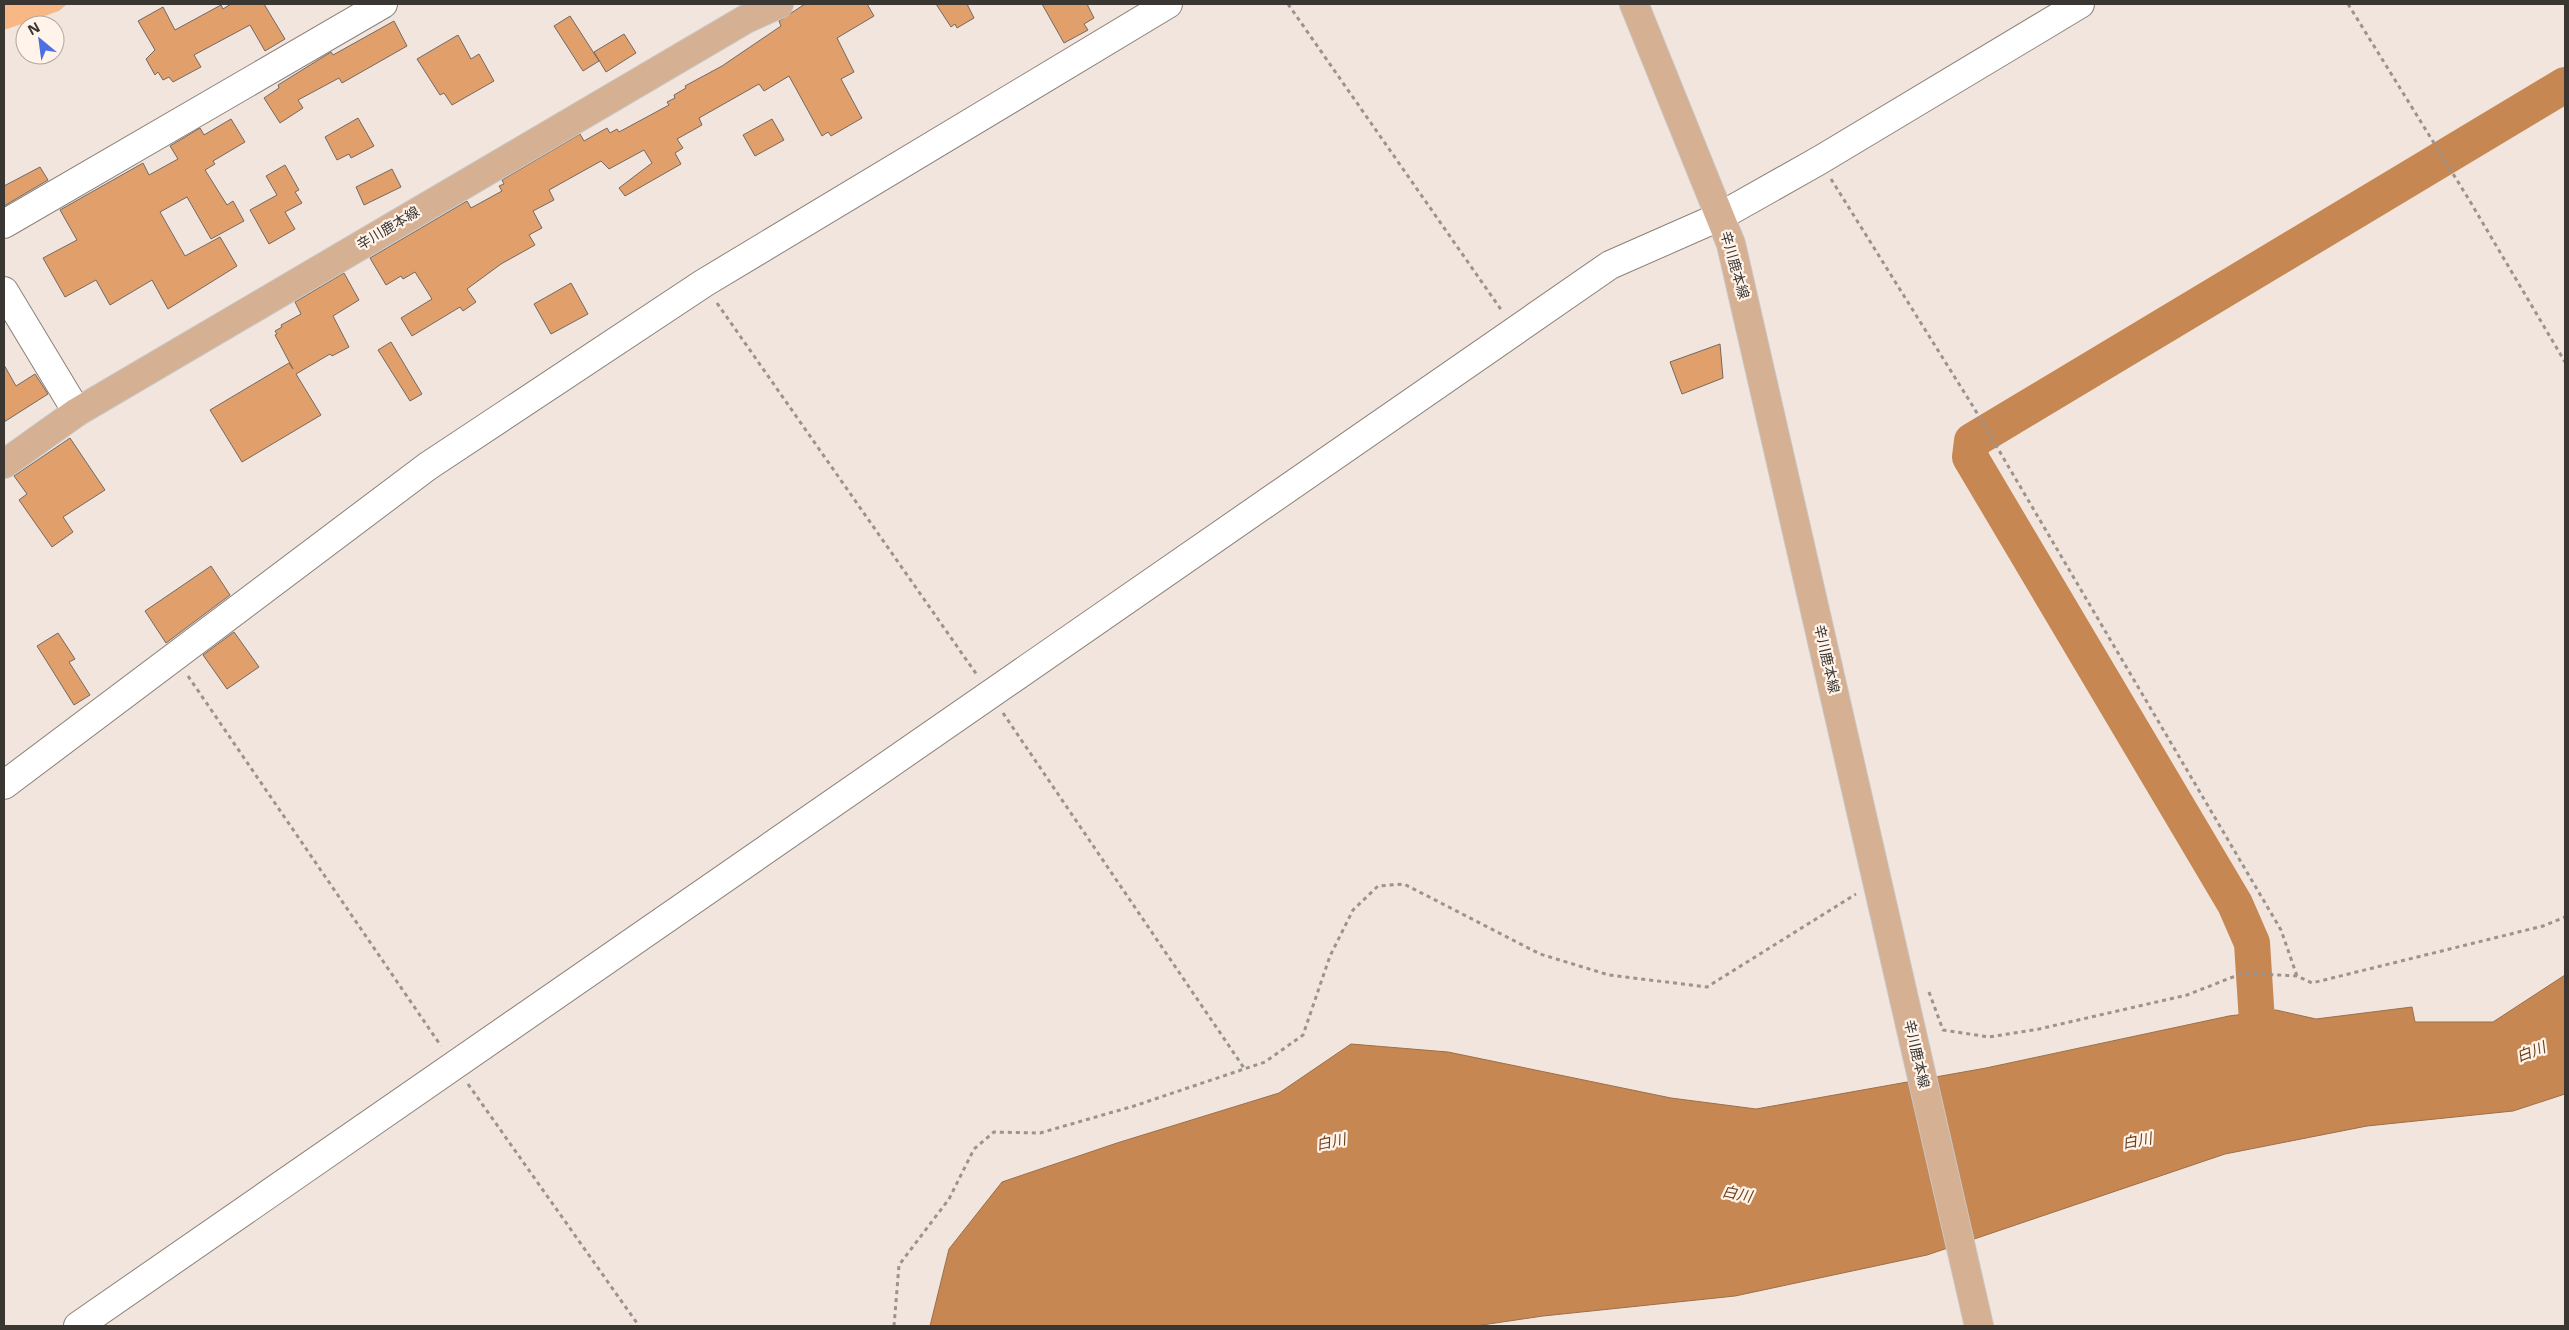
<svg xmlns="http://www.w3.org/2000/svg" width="2569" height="1330" viewBox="0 0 2569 1330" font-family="'Noto Sans','Noto Sans JP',sans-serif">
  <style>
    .green { fill: #f8b886 }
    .water { fill: #c68753; stroke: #9c6f49 }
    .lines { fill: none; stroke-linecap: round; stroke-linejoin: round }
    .river { stroke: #c68753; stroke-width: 36 }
    .building { fill: #e09f6b; stroke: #746962 }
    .minor-casing { stroke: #8c8179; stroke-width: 30 }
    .major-casing { stroke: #c8c7c6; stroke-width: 30 }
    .path { stroke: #9b938d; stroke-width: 3; stroke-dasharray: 4 4; stroke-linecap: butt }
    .minor { stroke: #fff; stroke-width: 28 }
    .major { stroke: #d5b092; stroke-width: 28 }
    .labels { text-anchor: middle; stroke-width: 4.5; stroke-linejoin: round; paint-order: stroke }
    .street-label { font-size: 14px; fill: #3a3632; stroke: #fff3ea }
    .water-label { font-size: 15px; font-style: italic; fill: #6a3f18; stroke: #fff3ea }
  </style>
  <rect width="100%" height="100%" fill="#f1e5dd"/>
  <path class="green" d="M4,4H67L59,11L4,30Z"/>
  <path class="water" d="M2565,975V1094L2513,1111L2367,1126L2225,1154L1927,1255L1735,1296L1543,1316L1475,1326H930L949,1249L1002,1182L1117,1143L1279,1093L1351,1044L1448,1052L1671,1098L1756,1109L1986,1068L2229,1016L2276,1010L2316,1019L2412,1007L2415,1022H2493Z"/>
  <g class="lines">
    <path class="river" d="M2247,1059L2258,1037L2252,943L2235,904L1970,457L1972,441L2565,85"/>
  </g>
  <path class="building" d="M231,4H264L285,39L265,51L250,25L194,55L201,67L173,82L169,77L163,80L158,72L155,75L146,59L155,50L138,21L163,7L175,30L221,5L223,9Z
    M805,4H867L874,16L837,38L854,72L841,79L862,118L831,136L828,132L822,136L789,76L764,91L759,84L699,118L702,125L677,139L683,148L675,153L681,164L625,196L619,188L652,163L644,150L609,169L601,161L549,190L554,200L533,211L542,228L529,235L535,245L501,264L467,289L476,302L463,311L460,307L412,336L401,318L432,299L415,272L403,279L401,276L386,285L370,258L467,201L471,208L502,191L499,186L504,184L502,180L580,134L584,141L607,128L610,133L617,129L619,132L669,105L667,102L675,98L674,95L686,88L685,86L722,66L781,26L779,21Z
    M936,4H967L974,18L957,28L955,24L951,27Z
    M1042,4H1087L1094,18L1084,24L1088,30L1064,43Z
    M570,16L599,61L583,71L554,26Z
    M394,21L407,46L342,83L339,78L298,100L303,108L280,123L264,98L279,88L278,85L331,52L333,55Z
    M624,34L636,53L606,72L594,52Z
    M458,35L471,59L479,54L494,81L452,105L444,93L440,95L417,59Z
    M358,118L374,146L351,158L349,154L337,160L325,137Z
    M231,119L245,142L213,161L215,164L205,170L227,205L233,201L244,221L211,239L187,197L160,212L185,256L220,237L237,266L168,309L152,280L110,305L96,280L65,297L43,258L77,240L60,210L143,163L149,175L178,159L170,146L200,128L204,135Z
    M772,119L784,140L755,156L743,135Z
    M285,165L299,190L295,192L302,203L285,212L295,229L269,244L250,210L277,195L266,176Z
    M40,167L48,180L4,206V186Z
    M392,169L401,187L364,205L356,187Z
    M344,273L359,300L333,316L349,347L332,356L330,354L296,374L321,415L242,462L210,410L289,363L293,369L275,335L277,334L275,331L282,327L281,325L301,314L295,302Z
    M571,283L588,314L551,334L534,304Z
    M391,342L422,394L410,401L378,350Z
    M1720,344L1723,378L1682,394L1670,362Z
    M4,365L16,386L35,374L48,394L4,422Z
    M70,438L105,490L63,517L73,532L52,547L19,500L27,494L14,476Z
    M211,566L230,595L166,643L145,611Z
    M234,632L259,667L227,689L203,655Z
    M58,633L75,659L69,662L90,695L74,705L37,646Z"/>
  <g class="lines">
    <g class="minor-casing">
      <path id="minor" d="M4,224L383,4
        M4,291L77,412
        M4,785L428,466L704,283L1168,4
        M78,1326L1610,265L1719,217L1820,160L2080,4"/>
    </g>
    <g class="major-casing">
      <path id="major" d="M1634,4L1731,244L1979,1326
        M4,464L77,412L746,19L779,4"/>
    </g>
    <path class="path" d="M1288,4L1502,311
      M2348,4L2468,198L2565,362
      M1831,179L1974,408L2281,930L2297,976
      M717,303L977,675
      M188,676L441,1046
      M1003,713L1244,1068
      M1929,992L1943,1030L1989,1037L2039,1029L2187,995L2243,973L2297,976L2312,983L2543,926L2565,917
      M468,1084L639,1326
      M894,1326L899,1265L949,1199L974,1149L994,1132L1040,1133L1134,1106L1265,1062L1303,1035L1330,956L1353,910L1378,886L1404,884L1540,954L1609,975L1707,987L1856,894"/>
    <use href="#minor" class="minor"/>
    <use href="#major" class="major"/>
  </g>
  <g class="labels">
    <g class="street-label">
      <text transform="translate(388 228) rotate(-31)" y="5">辛川鹿本線</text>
      <text transform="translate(1735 265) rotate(74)" y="5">辛川鹿本線</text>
      <text transform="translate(1827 659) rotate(77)" y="5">辛川鹿本線</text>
      <text transform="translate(1917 1054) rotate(77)" y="5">辛川鹿本線</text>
    </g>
    <g class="water-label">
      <text transform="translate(2531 1052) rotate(-21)" y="5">白川</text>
      <text transform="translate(2137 1141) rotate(-11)" y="5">白川</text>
      <text transform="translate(1331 1142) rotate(-12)" y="5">白川</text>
      <text transform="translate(1737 1194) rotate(11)" y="5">白川</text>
    </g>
  </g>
  <rect width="2569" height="1330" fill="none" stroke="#3a3632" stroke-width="10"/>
  <g transform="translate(40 40) rotate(331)"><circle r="24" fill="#fff3ea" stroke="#b0a7a0"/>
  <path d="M0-4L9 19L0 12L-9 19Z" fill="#4f6ee2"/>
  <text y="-8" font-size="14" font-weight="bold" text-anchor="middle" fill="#3a3632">N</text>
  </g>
</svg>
